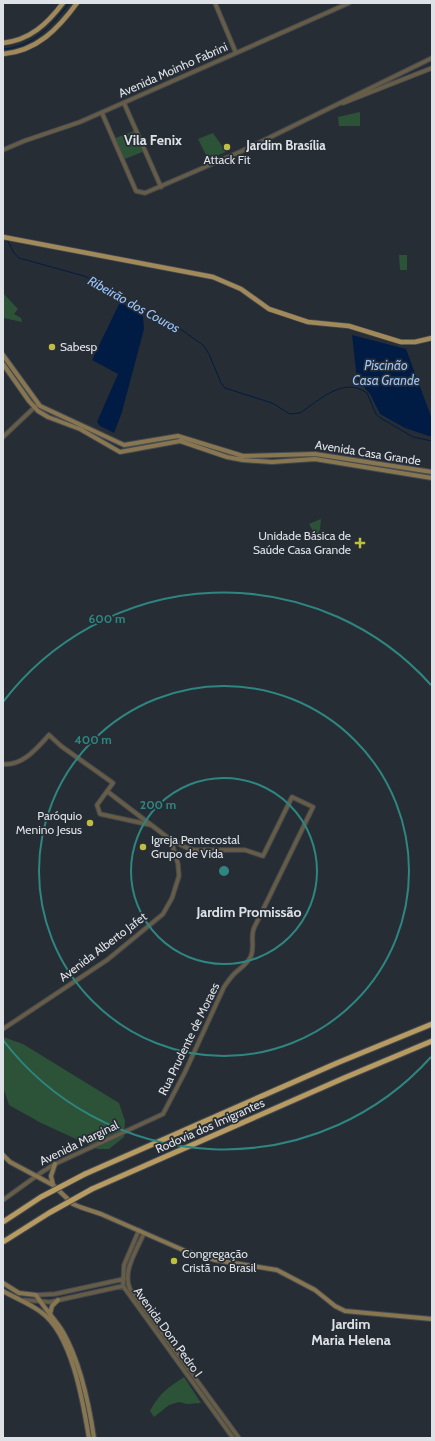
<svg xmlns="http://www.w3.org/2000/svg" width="435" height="1441" viewBox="0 0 435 1441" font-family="Cabin,sans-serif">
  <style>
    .green { fill: #2c5338 }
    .water { fill: #001c44 }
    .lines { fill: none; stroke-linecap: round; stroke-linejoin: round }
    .stream { stroke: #001c44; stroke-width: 1 }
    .tertiary-casing { stroke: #444a51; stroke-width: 5.5 }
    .secondary-casing { stroke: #444a51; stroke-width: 6 }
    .primary-casing { stroke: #444a51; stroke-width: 6 }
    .motorway-casing { stroke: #444a51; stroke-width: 7 }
    .tertiary { stroke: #675c45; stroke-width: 3.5 }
    .secondary { stroke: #887651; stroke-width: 4 }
    .primary { stroke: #a18959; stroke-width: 4.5 }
    .motorway { stroke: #b89b61; stroke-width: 5 }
    .motorway-bridge-casing { stroke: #444a51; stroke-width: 7; stroke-linecap: butt }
    .motorway-bridge { stroke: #b89b61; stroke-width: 5 }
    .ring { fill: none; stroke: #2e8680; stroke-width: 2 }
    .poi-dot { fill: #bfbe42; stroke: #272d35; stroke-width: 1.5 }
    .labels { text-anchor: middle; stroke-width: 3.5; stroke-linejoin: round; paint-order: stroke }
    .street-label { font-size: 12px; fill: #dee2e7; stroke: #272d35 }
    .poi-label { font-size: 12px; fill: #dee2e7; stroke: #272d35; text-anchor: start }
    .neighbourhood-label { font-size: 13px; font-weight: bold; fill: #dee2e7; stroke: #272d35 }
    .water-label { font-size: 13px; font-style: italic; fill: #99c3fb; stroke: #272d35 }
    .quarter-label { font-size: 14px; font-weight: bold; fill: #dee2e7; stroke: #272d35 }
    .centre { fill: #2e8680; stroke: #272d35; stroke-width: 2 }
    .ring-label { font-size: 12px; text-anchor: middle; font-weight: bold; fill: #2e8680; stroke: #272d35; stroke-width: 3.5; stroke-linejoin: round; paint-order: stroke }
  </style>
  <rect width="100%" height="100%" fill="#272d35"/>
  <path class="green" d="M360,112V126H339L338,117Z
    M136,130L145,151L122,160L113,139Z
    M213,133L226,152L208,159L198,139Z
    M399,255H407V270H400Z
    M3,293L18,309L14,314L21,318L22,322L4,318Z
    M321,519L320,529L318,534H315L309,524Z
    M3,1037L23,1044L119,1103L125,1121L124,1137L109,1149H98L41,1123L9,1105L3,1087Z
    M184,1377L201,1403L187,1404L179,1402L169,1405L154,1417L150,1411C161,1392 166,1389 184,1377Z"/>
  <path class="water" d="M120,302L143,316L144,329L122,412L114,433L100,426L97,422L118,374L92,360Z
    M352,335L406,349L432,419V437L405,428L380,414L370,394L357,379Z"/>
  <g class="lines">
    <path class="stream" d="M3,49C32,48 53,25 69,3
      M7,240L14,253L19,258L84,276L105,286L148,315L169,321L203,345L209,354L221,383L225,388L272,403L290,414L300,413C320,400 343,376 367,393L376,414L379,417L413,437L432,441"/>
    <g class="tertiary-casing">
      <path id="tertiary" d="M215,3L236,53
        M124,103L161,187
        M343,103L432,68
        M102,113L136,191L145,193L242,151L432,58
        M3,150L24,141L80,122L349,3
        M3,437L38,404
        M3,764C23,766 37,748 49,735L61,746L113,783L97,805L100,814L151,825
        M3,1029L107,960L163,914L172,898L179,876L178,864L171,840
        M3,1200L42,1172L55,1164L163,1114L185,1072L224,987C227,983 230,978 234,974C240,968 247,965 251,956C255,946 250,937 254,928L313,807L292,797L263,856L245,850H193L185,847L171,840L108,792
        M139,1230L124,1265L123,1286L233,1438
        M144,1233C137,1250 122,1271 130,1289L239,1438
        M36,1295L55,1294L124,1279
        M24,1300L50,1302L123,1286"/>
    </g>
    <g class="secondary-casing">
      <path id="secondary" d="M3,355L40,406L124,445L178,436L243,456L315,454L432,472
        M3,364L29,401L38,411L48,417L80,429L120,452L180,441L227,457L243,460L272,462L315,459L432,478
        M3,1155L10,1162L53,1185L73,1204L80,1207L101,1214L183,1250L215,1260L277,1270L315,1290L335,1306L345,1311L432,1319
        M53,1185L51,1176L55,1164
        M3,1283L19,1293L36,1295C44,1308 55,1319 63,1332C80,1362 89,1404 94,1438
        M3,1291C15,1298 29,1303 41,1312C72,1334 83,1402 89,1438
        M50,1314L52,1306L58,1300"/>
    </g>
    <g class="primary-casing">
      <path id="primary" d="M3,43C30,40 47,24 63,3
        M3,54C37,51 58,29 77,3
        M3,237L213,277L241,289L269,309L308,322L349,326L401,342H415L432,338"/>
    </g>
    <g class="motorway-casing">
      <path id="motorway" d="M85,1174L337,1063L432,1024
        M92,1189L344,1078L432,1041"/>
    </g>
    <use href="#tertiary" class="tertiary"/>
    <use href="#secondary" class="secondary"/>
    <use href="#primary" class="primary"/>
    <use href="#motorway" class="motorway"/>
    <g class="motorway-bridge-casing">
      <path id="motorway-bridge" d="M3,1222L41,1197L85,1174
        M3,1242L49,1213L92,1189"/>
    </g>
    <use href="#motorway-bridge" class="motorway-bridge"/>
  </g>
  <g class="ring">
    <circle cx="224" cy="871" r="93"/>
    <circle cx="224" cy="871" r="185"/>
    <path d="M431 1057A278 278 0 0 1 3 1040M3 702A278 278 0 0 1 431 685"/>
  </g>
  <g class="poi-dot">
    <circle cx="227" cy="147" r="4"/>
    <circle cx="52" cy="347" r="4"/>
    <path d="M358 537h4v4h4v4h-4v4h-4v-4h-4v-4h4z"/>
    <circle cx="90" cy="823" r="4"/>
    <circle cx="143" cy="847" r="4"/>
    <circle cx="174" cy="1261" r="4"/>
  </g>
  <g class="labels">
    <g class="street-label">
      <text transform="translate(173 70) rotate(-24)" y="4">Avenida Moinho Fabrini</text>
      <text transform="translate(368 453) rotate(9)" y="4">Avenida Casa Grande</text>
      <text transform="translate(103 947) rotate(-37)" y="4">Avenida Alberto Jafet</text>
      <text transform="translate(189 1039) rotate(-64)" y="4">Rua Prudente de Moraes</text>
      <text transform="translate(210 1126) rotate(-24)" y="4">Rodovia dos Imigrantes</text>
      <text transform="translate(79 1143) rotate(-26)" y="4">Avenida Marginal</text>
      <text transform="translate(168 1332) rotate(54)" y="4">Avenida Dom Pedro I</text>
    </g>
    <g class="poi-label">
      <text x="227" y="164" text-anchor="middle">Attack Fit</text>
      <text x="60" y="351">Sabesp</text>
      <text x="351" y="540" text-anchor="end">Unidade Básica de<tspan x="351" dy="14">Saúde Casa Grande</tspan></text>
      <text x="82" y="820" text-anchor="end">Paróquio<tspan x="82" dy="14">Menino Jesus</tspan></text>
      <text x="151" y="844">Igreja Pentecostal<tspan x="151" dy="14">Grupo de Vida</tspan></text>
      <text x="182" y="1258">Congregação<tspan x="182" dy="14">Cristã no Brasil</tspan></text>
    </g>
    <g class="neighbourhood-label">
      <text x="286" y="150">Jardim Brasília</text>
    </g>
    <g class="water-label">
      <text transform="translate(134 304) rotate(29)" y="5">Ribeirão dos Couros</text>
      <text x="386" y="370">Piscinão<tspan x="386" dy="15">Casa Grande</tspan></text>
    </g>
    <g class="quarter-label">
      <text x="153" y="145">Vila Fenix</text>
      <text x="249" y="917">Jardim Promissão</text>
      <text x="351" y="1329">Jardim<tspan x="351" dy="16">Maria Helena</tspan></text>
    </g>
  </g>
  <circle cx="224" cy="871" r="6" class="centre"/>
  <g class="ring-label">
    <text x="107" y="623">600 m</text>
    <text x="93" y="744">400 m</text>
    <text x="158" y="809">200 m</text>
  </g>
  <rect width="435" height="1441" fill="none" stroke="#dee2e7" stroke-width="8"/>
</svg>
